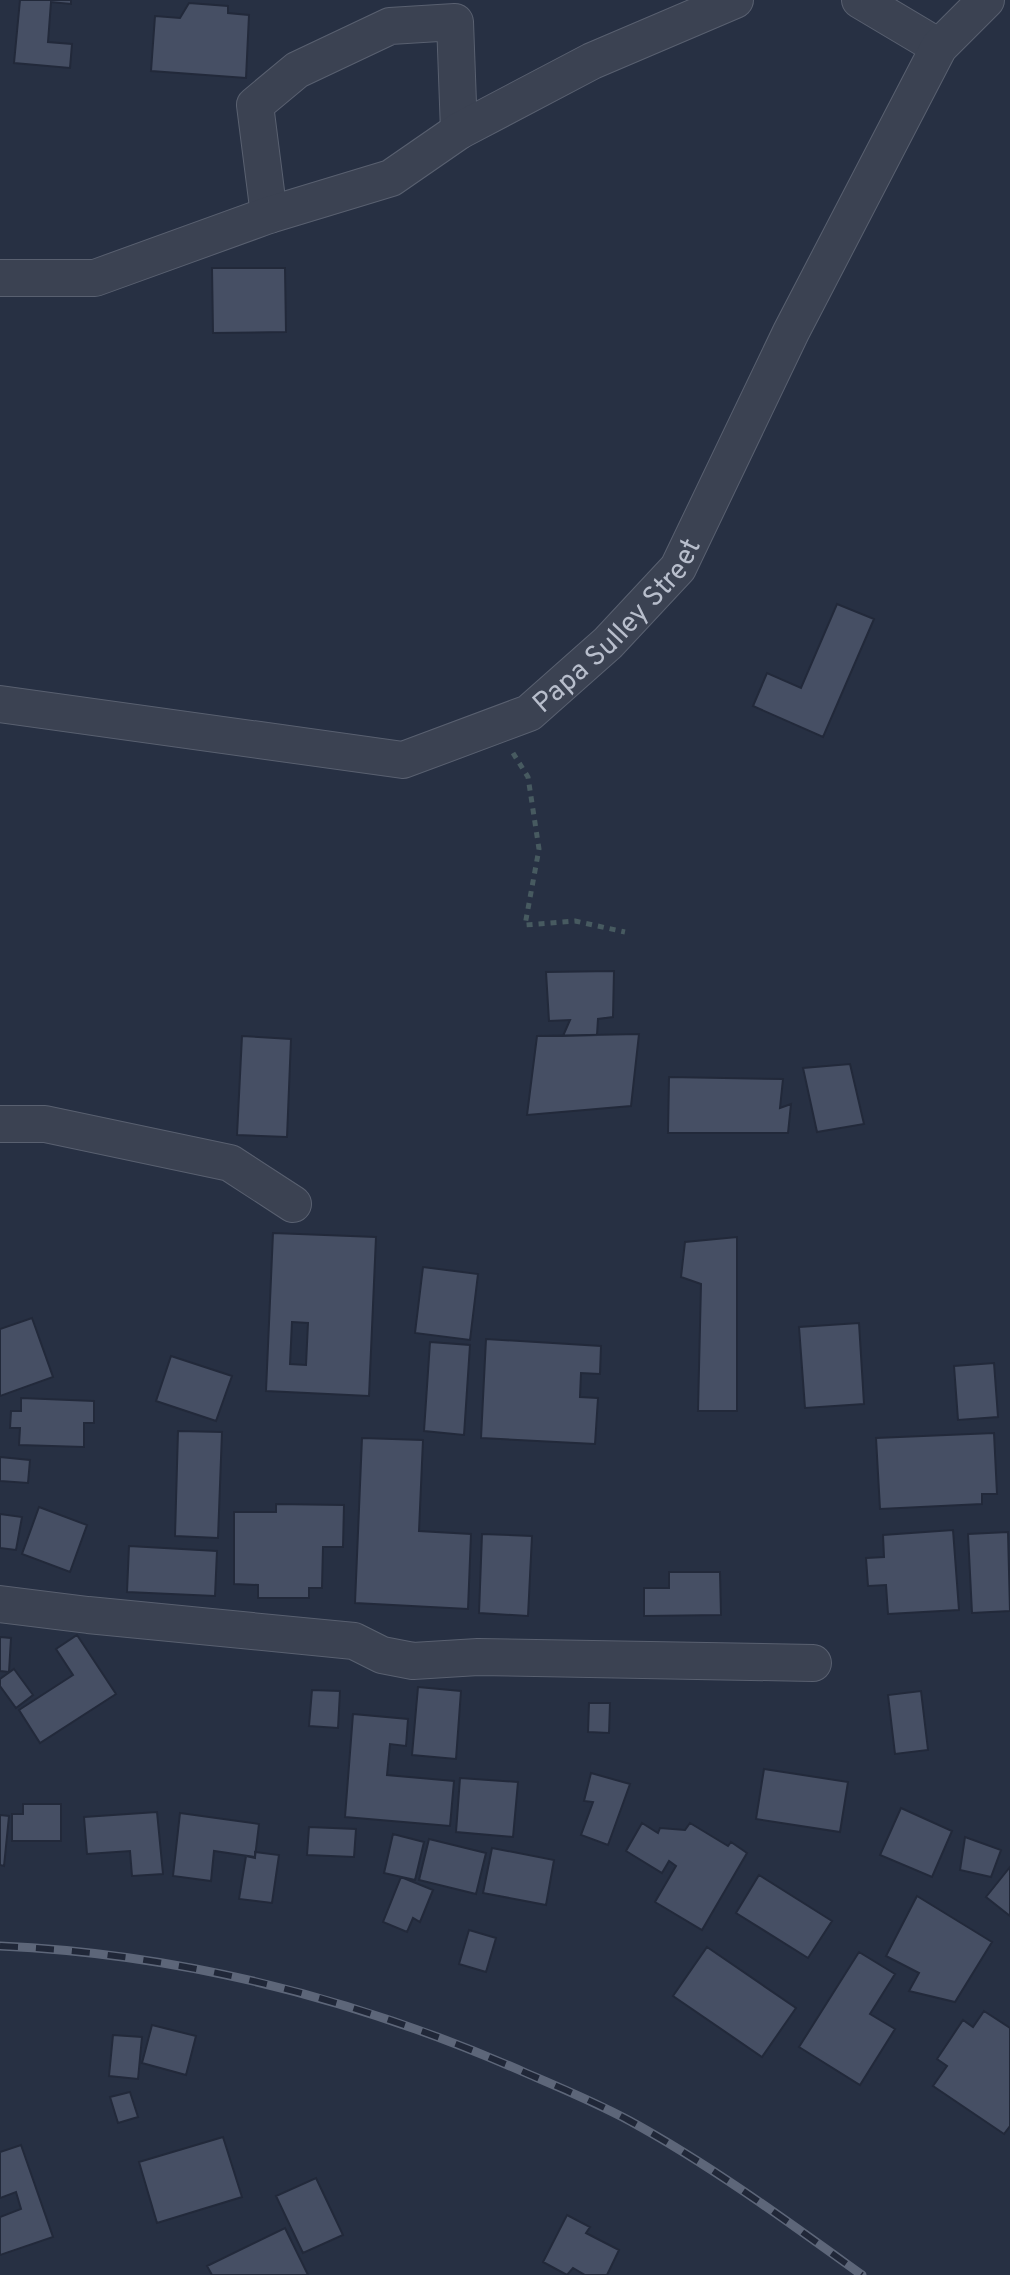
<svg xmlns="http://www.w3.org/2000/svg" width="1010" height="2275" viewBox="0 0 1010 2275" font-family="Overpass,sans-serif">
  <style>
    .building { fill: #464f64; stroke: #22293a; stroke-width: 2; fill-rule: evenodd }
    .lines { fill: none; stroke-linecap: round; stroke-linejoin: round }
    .street-casing { stroke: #596070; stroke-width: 38 }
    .path { stroke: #475a60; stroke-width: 5; stroke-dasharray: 6 6; stroke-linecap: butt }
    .street { stroke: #3b4252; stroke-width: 36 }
    .rail-casing { stroke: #5d6679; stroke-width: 9 }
    .rail { stroke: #202738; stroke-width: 6; stroke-dasharray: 18; stroke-linecap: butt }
    .labels { text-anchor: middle; stroke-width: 6; stroke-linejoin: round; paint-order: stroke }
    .street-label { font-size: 28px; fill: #b8becc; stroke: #202738 }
  </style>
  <rect width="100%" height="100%" fill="#273043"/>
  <path class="building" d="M20,0H71V4L51,2L48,42L72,44L70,68L14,63Z
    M189,3L228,6V13L249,15L246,78L151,71L155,16L180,18Z
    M212,268H285L286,332L213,333Z
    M837,604L874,619L823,737L753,706L767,673L801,688Z
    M614,971L613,1017L598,1019L597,1035L563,1036L570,1020L549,1021L546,972Z
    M639,1034L631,1106L527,1115L537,1036Z
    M242,1036L291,1039L287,1137L237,1135Z
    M850,1064L864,1124L817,1132L803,1068Z
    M669,1077L783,1079L780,1108L791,1104L788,1133H668Z
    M273,1233L376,1237L369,1396L266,1391ZM292,1322L308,1323L306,1365L290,1364Z
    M737,1237V1411H698L701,1284L681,1277L685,1242Z
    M423,1267L478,1274L470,1340L415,1333Z
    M32,1318L53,1377L0,1396V1329Z
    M859,1323L864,1404L805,1408L799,1327Z
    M486,1339L601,1346L600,1374L581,1373L580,1397L598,1398L595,1444L481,1438Z
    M430,1342L470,1345L464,1435L424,1431Z
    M171,1356L232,1376L216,1421L156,1401Z
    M994,1363L998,1417L958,1420L954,1366Z
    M21,1398L94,1401V1423H84V1447L19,1445L20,1428H10L11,1411H21Z
    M178,1431L222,1432L218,1538L175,1536Z
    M994,1433L997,1494H982V1504L880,1509L876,1438Z
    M362,1438L423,1440L419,1531L471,1534L468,1609L355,1603Z
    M0,1457L30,1460L28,1483L0,1481Z
    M276,1504L344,1505L343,1547H323L322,1588H309V1598H258V1585L234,1584V1512H276Z
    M39,1507L87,1525L70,1572L22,1554Z
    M0,1514L22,1517L16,1550L0,1548Z
    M953,1530L959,1610L888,1614L886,1585L868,1586L866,1558L884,1557L883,1535Z
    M1008,1532L1010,1611L972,1613L968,1534Z
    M482,1534L532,1536L528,1616L479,1613Z
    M129,1546L217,1551L215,1596L127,1592Z
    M669,1572H720L721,1615L644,1616V1588H669Z
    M77,1635L116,1694L40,1743L19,1710L73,1675L56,1649Z
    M0,1637L11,1638L9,1672L0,1671Z
    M14,1669L33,1695L16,1708L0,1686V1679Z
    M418,1687L461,1691L456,1759L412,1755Z
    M312,1690L340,1691L338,1728L309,1726Z
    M921,1691L928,1750L895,1754L888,1695Z
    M589,1703H610L609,1733L588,1732Z
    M353,1714L408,1719L406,1746L390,1744L387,1775L454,1781L450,1826L345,1817Z
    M764,1769L848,1782L840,1832L756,1819Z
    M591,1773L630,1784L608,1845L581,1835L593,1802L584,1801Z
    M460,1778L518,1782L513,1837L456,1832Z
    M23,1804H61V1841H12V1814H23Z
    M901,1808L952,1831L932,1877L880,1855Z
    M157,1812L163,1874L132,1876L130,1851L87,1854L84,1817Z
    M180,1813L259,1824L255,1857L214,1851L211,1881L173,1876Z
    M0,1815L9,1816L4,1866L0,1865Z
    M642,1823L658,1833L660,1828L685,1830L690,1823L728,1846L731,1842L747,1853L702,1930L655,1902L676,1866L669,1861L662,1873L626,1851Z
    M309,1827L356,1829L354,1857L307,1855Z
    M393,1834L424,1842L415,1880L384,1873Z
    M965,1837L1001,1850L991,1877L960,1870Z
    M429,1839L486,1853L476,1894L419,1880Z
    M492,1848L554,1860L546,1905L483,1893Z
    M255,1852L279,1855L272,1903L239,1899L246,1856L255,1858Z
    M1010,1867V1916L986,1897Z
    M759,1875L832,1921L808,1958L736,1913Z
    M401,1877L433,1890L420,1922L413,1918L407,1932L383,1922Z
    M917,1896L992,1942L955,2002L909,1991L919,1973L886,1956Z
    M469,1930L496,1938L486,1972L459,1964Z
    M707,1947L796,2008L762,2057L673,1996Z
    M859,1952L895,1974L870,2014L895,2029L860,2085L799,2047Z
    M984,2011L1010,2028V2126L1004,2134L933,2086L947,2066L937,2059L963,2020L973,2027Z
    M152,2025L196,2036L186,2075L142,2063Z
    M113,2035L142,2037L138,2079L109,2076Z
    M130,2092L138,2117L118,2123L110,2097Z
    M223,2137L242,2197L157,2223L139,2162Z
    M21,2145L53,2237L0,2255V2217L21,2209L16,2192L0,2198V2152Z
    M316,2178L343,2235L303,2253L276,2196Z
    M567,2215L590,2227L586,2233L619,2250L607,2275H585L573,2268L567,2275L543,2262Z
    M285,2228L308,2275H212L207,2266Z"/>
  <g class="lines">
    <g class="street-casing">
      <g id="street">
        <path d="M860,0L939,47"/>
        <path d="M269,215L255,105L297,70L390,26L455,22L459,131"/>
        <path d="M0,278H95L269,215L391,178L459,131L592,61L735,0"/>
        <path id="s1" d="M0,704L403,760L529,713L608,643L678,568L791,332L939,47L986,0"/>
        <path d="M0,1124H45L230,1163L293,1204"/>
        <path d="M0,1604L88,1615L354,1641L382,1655L413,1661L478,1657L813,1663"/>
      </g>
    </g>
    <path class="path" d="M513,753L528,777L539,849L525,925L575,921L625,932"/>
    <use href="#street" class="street"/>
    <g class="rail-casing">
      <path id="rail" d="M0,1946C184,1954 358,1999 526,2073C561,2088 597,2103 630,2121C712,2166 787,2221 862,2275"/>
    </g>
    <use href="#rail" class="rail"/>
  </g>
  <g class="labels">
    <g class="street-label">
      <text dy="10" stroke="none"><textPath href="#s1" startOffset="666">Papa Sulley Street</textPath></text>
    </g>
  </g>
</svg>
